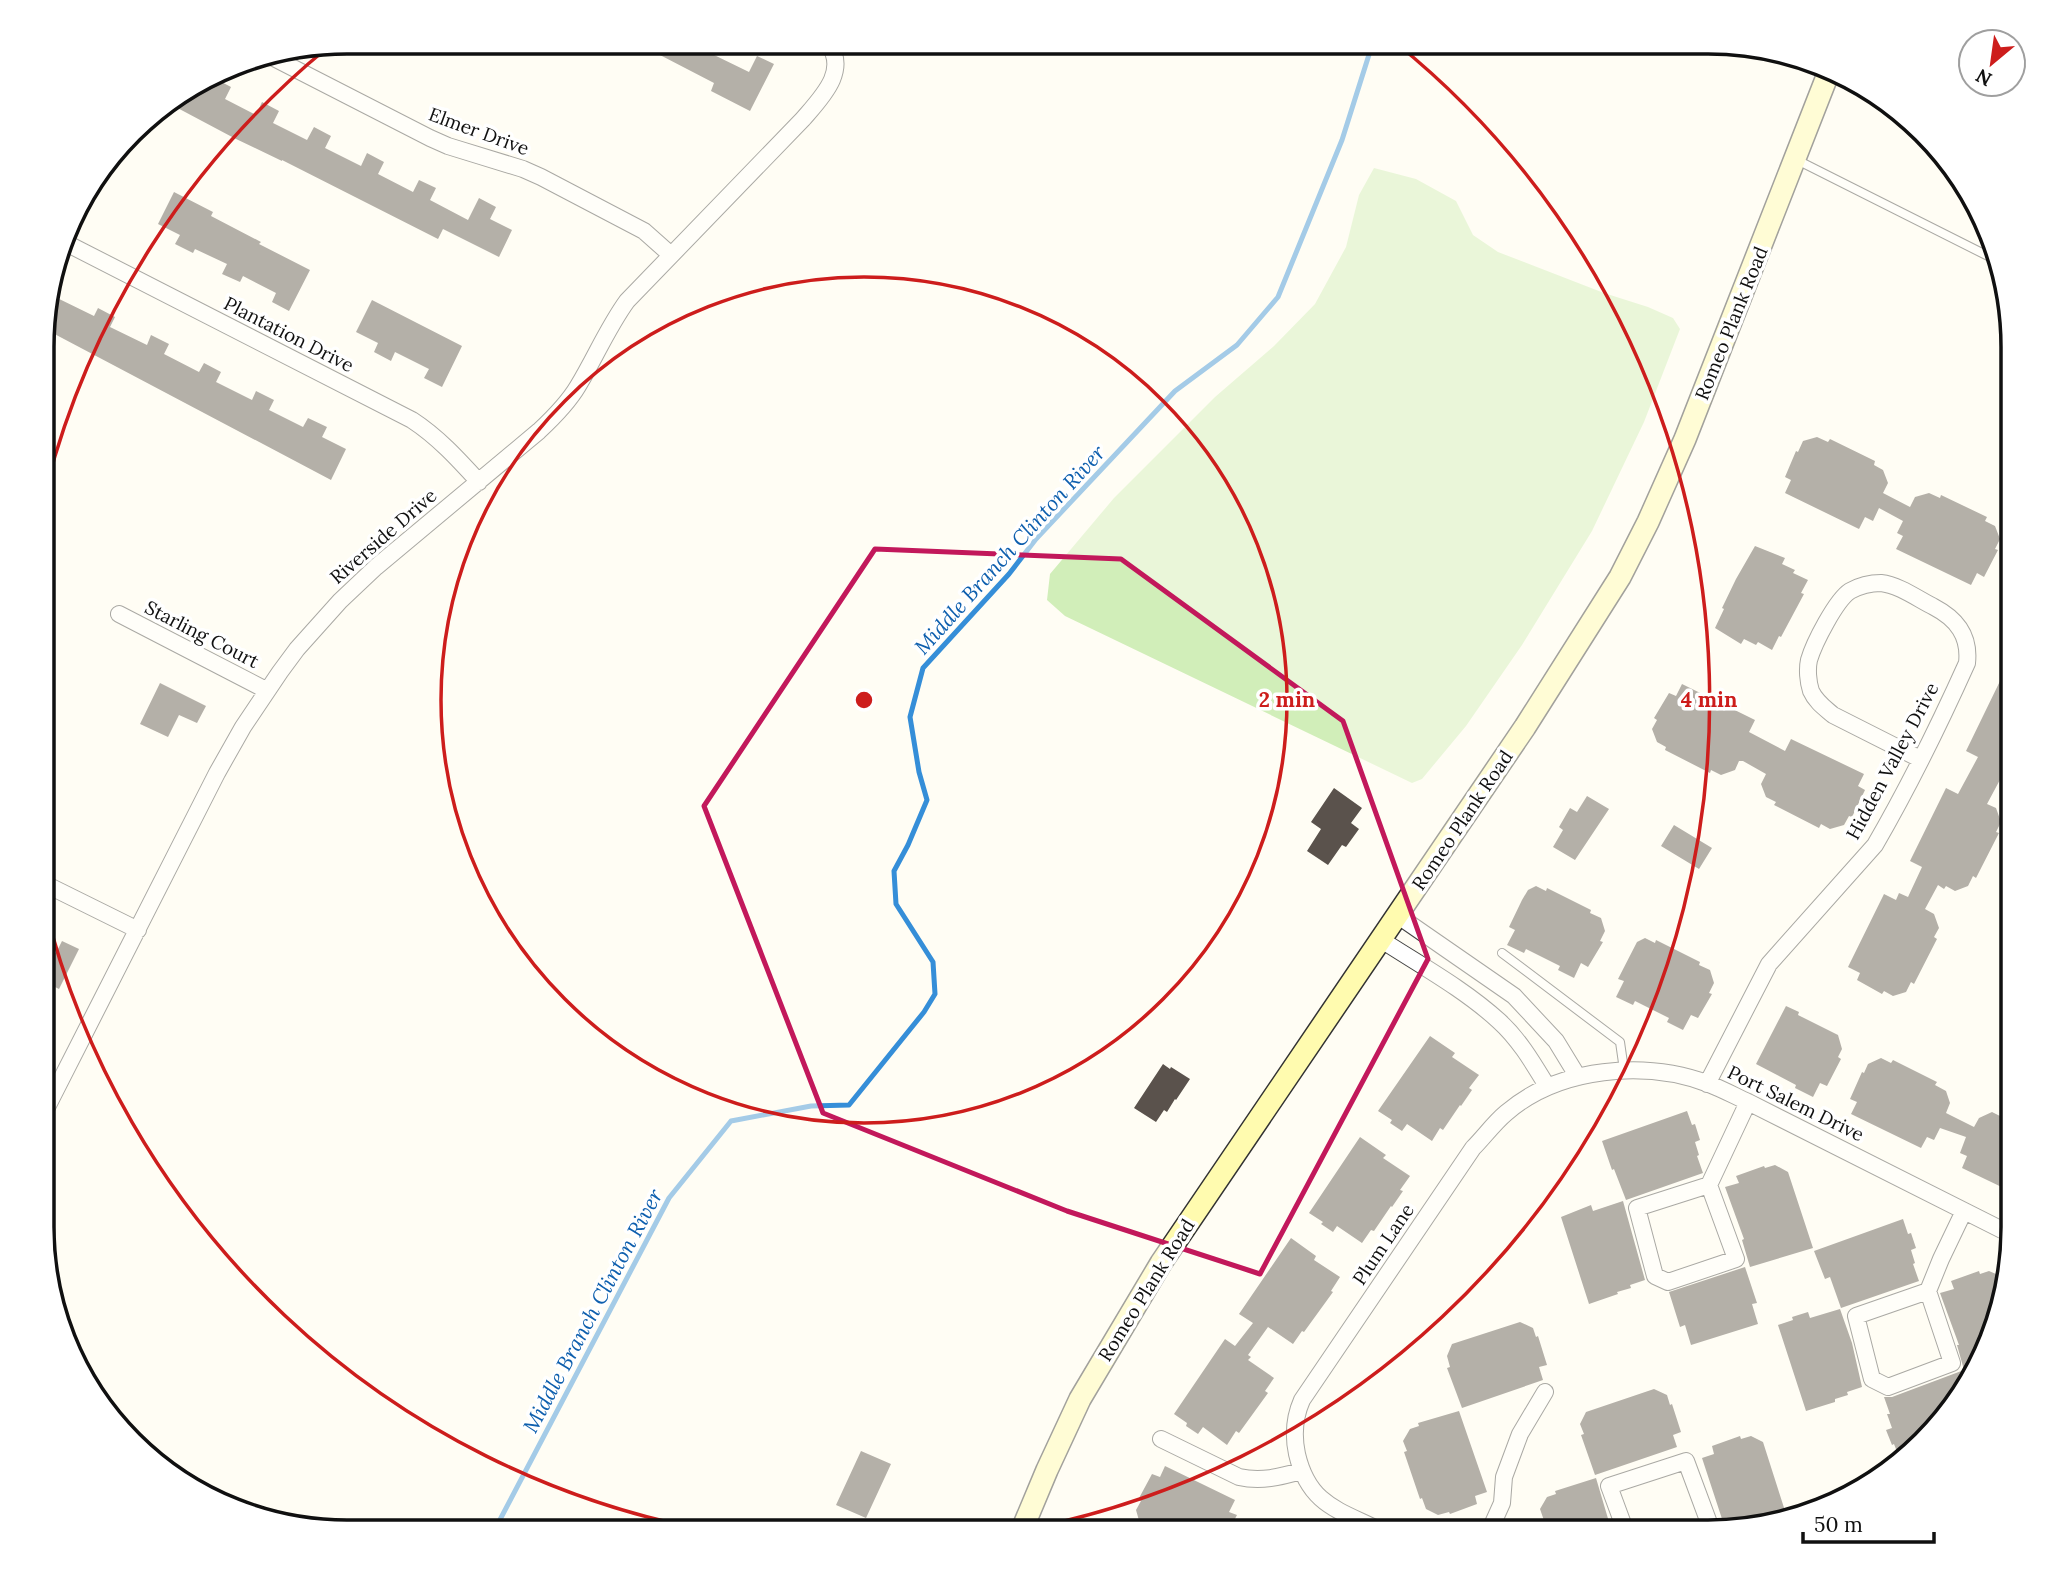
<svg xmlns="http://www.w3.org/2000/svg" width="2055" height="1574" viewBox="0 0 2055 1574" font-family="Lora,serif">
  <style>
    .green { fill: #d1eeb9 }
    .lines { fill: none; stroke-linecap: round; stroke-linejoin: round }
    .stream { stroke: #358ed8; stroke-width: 5 }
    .building { fill: #5a524c }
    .lane-casing { stroke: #434343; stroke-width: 10 }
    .street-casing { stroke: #434343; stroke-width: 18 }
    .secondary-casing { stroke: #323232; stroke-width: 24 }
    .lane { stroke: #fff; stroke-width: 8 }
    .street { stroke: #fff; stroke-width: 16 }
    .secondary { stroke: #fffbaf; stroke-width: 21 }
    .marked { fill: none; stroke: #c2185b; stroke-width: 5; stroke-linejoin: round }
    .ring { fill: none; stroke: #cd1d1c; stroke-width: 3.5 }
    .labels { text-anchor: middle; stroke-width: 7; stroke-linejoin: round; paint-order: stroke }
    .street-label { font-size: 19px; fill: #101010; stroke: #fff }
    .water-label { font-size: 21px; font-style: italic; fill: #0e5fae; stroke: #fff }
    .rim { fill: none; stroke: #101010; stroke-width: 3.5 }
    .centre { fill: #cd1d1c; stroke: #fff; stroke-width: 3.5 }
    .ring-label { font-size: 21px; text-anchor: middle; font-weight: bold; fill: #cd1d1c; stroke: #fff; stroke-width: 7; stroke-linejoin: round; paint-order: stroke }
  </style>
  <rect width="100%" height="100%" fill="#fffdf4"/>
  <path class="green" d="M1374,168L1416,179L1456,201L1473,235L1498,252L1604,293L1648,307L1673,318L1680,329L1644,422L1592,531L1522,645L1466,726L1422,779L1412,783L1065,616L1047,600L1050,574L1114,498L1215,397L1274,346L1315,304L1346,247L1359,195Z"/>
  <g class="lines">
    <path class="stream" d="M2012,1025C2003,1006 2004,992 2013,972
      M494,1531L669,1198L731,1121L811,1106L849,1105L924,1012L935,994L933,962L896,904L894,871L908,845L927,800L919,772L910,717L923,668L1009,574L1036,539L1175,391L1237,345L1278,297L1342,140L1373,42"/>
  </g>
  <path class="building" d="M639,42H716L710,53L749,72L757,56L774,64L750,111L711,91L714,83L660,55L661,53Z
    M214,78L231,87L225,99L256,115L262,102L279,111L273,123L307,140L314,127L331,136L325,148L361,166L367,153L384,162L378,174L413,192L419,180L436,188L430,200L468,220L479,198L496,207L490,219L512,230L499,257L443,229L438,239L282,160V161L234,138L170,104Z
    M174,192L213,212L211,216L261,242L259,244L310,270L289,311L272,302L276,293L243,276L240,282L222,274L227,264L195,249L193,253L175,244L180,235L158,224Z
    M49,294L94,316L98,308L115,317L110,327L147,345L151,335L169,344L164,354L199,372L204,363L221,372L216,382L252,400L256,391L274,400L269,410L303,427L308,418L327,427L322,437L346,449L331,480L45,329V307Z
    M372,300L462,346L442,387L424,378L429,369L395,352L391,361L374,352L378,343L356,332Z
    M1817,437L1828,442L1830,439L1875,461L1874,465L1883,470L1888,483L1883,493L1910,507L1915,497L1929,493L1940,498L1941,495L1987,517L1985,521L1995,526L2000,539L1995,549L1998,550L1984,577L1977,573L1971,585L1896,549L1903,536L1897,533L1903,521L1879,508L1873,521L1865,517L1859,529L1785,493L1791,480L1785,477L1796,451L1798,452L1803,441Z
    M1755,546L1785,558L1782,564L1795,570L1793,573L1808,580L1801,593L1804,594L1781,637L1779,636L1772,650L1758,642L1756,645L1744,639L1741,644L1715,628L1724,609L1722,608L1736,579Z
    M2001,679L2013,685V782L2002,776L1987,804L1996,808L2001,822L1996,832L1999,833L1976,878L1973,876L1968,886L1955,891L1946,886L1944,889L1938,885L1925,909L1934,914L1939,928L1934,937L1937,939L1914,984L1911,982L1906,992L1893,996L1884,991L1882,994L1857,980L1860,973L1848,967L1884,894L1896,900L1899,893L1908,897L1922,867L1910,861L1946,788L1958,794L1978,757L1966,751Z
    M160,683L206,706L197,723L179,715L168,737L140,724Z
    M1682,684L1755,720L1749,732L1785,751L1791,739L1864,774L1858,786L1865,790L1852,817L1849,816L1844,825L1830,829L1821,824L1819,828L1774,805L1776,802L1766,797L1761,784L1766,774L1743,761H1739L1735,770L1721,775L1711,770L1710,773L1665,750L1666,747L1657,742L1652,729L1657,720L1654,718L1669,693L1676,696Z
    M1334,788L1362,808L1351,823L1359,829L1346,847L1342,845L1328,865L1307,851L1321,829L1311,822Z
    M1587,796L1609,809L1575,860L1553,847L1563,830L1559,827L1570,808L1577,812Z
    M1674,825L1712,848L1699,869L1661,846Z
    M1536,886L1546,891L1547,888L1591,910L1590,913L1601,918L1605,931L1600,941L1603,942L1588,967L1581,963L1574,978L1558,970L1560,966L1526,949L1524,953L1507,945L1515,930L1509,927L1522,900L1528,890Z
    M1645,938L1655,943L1656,940L1700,962L1699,965L1710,970L1714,983L1709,993L1712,994L1698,1018L1691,1015L1683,1030L1667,1022L1669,1018L1635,1001L1633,1005L1616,997L1624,981L1618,979L1637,942Z
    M62,941L79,949L59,989L43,981V946L56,953Z
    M1786,1006L1799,1012L1798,1015L1838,1035L1842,1049L1838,1057L1841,1059L1827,1086L1820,1083L1813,1097L1795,1088L1796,1085L1756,1064Z
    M1430,1036L1455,1053L1452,1057L1479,1075L1469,1088L1472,1090L1461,1106L1460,1105L1443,1130L1440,1128L1432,1141L1407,1124L1402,1131L1390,1123L1392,1120L1378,1111Z
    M1881,1058L1891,1063L1893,1060L1937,1082L1935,1085L1946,1091L1950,1103L1946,1113L1974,1127L1979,1118L1992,1112L2002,1117L2012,1094V1192L1962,1168L1967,1156L1960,1153L1966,1137L1940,1128L1934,1140L1927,1137L1921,1148L1851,1114L1857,1102L1850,1099L1862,1072L1864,1073L1868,1064Z
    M1163,1064L1170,1069L1171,1067L1190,1079L1176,1100L1175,1099L1167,1112L1164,1110L1156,1122L1134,1108Z
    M1687,1111L1692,1125L1695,1124L1700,1140L1695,1142L1699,1155L1697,1156L1703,1173L1626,1200L1614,1169L1612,1170L1602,1141Z
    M1360,1137L1386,1155L1383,1158L1410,1176L1400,1190L1403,1191L1392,1207L1391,1206L1374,1231L1371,1230L1362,1243L1337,1226L1333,1232L1321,1224L1323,1222L1309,1213Z
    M1775,1165L1788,1172L1813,1248L1750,1267L1742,1240L1744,1239L1725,1187L1739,1183L1736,1176L1764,1166L1765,1168Z
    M1623,1201L1645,1280L1630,1285L1631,1288L1617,1292L1618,1294L1589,1304L1561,1217L1591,1205L1593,1211Z
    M1903,1219L1908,1234L1911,1233L1916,1248L1911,1250L1915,1263L1913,1264L1919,1281L1841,1308L1830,1277L1825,1279L1814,1251Z
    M1291,1238L1316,1256L1314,1260L1340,1277L1331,1291L1333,1292L1304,1332L1302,1331L1293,1344L1268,1327L1248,1355L1251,1357L1248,1360L1274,1378L1265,1391L1268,1393L1239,1433L1236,1431L1227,1445L1203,1427L1198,1434L1186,1426L1187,1423L1174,1414L1225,1339L1235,1346L1253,1323L1239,1314Z
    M1745,1267L1757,1303L1752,1304L1758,1324L1691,1345L1685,1325L1680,1327L1669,1292Z
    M1979,1271L1980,1274L1989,1271L2003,1277L2004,1282L1990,1344L1937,1428L1899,1457L1894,1444L1892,1445L1886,1430L1892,1428L1887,1414H1890L1884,1397H1892L1964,1370L1957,1345H1959L1940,1293L1954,1289L1951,1281Z
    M1840,1309L1852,1343L1862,1387L1847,1392L1848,1395L1835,1399V1402L1806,1411L1778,1325L1793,1320L1792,1317L1808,1312L1810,1318Z
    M1520,1322L1533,1328L1536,1337L1538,1336L1547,1365L1539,1367L1543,1380L1462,1408L1447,1368L1450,1367L1447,1356L1452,1344Z
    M1654,1389L1667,1395L1670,1405L1672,1404L1681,1432L1673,1435L1677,1447L1595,1475L1581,1435L1584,1434L1580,1424L1586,1412Z
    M1459,1411L1487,1492L1475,1496L1477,1504L1450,1514L1449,1512L1438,1515L1426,1509L1422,1498L1420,1499L1404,1452L1407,1451L1403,1441L1410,1429L1419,1426L1418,1423Z
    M1740,1436L1741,1439L1751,1436L1763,1442L1786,1514L1725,1528L1702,1458L1714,1454L1712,1446Z
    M861,1451L891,1464L866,1518L836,1505Z
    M1165,1466L1235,1500L1229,1512L1237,1515L1228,1532H1156L1140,1524L1136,1510L1141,1501L1138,1500L1152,1474L1160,1477Z
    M1596,1478L1612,1532H1548L1540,1509L1547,1497L1556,1494L1555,1491Z"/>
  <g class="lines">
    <g class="lane-casing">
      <path id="lane" d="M1795,159L1992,258
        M1502,953L1620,1042L1624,1070"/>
    </g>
    <g class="street-casing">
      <path id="street" d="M268,55L430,138L448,146L523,169L541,177L644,231L671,255
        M66,243L412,420C438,437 458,459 479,482
        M119,614L266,690
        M43,883L138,930
        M1397,915L1514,996L1556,1041L1578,1077
        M1380,939C1420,965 1464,989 1499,1021C1519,1039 1533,1063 1547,1086
        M1707,1084L1769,964L1875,845C1908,788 1940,723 1967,663C1970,636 1957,619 1934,607C1918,599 1899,585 1881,583C1871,583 1859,586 1850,591C1836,600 1814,643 1809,660C1807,669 1808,682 1811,691C1816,702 1825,708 1833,715L1920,759
        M43,1115L217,773L243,727L280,672L297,649L340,601L376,567L539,431C554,417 568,403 578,386C595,358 608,327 627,301L803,119C821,98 850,70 827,42
        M1709,1185L1637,1208L1655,1276L1668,1282L1736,1259L1709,1185L1748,1102
        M1928,1291L1856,1316L1872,1379L1888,1387L1952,1363L1928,1291L1941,1259L1964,1211
        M1161,1439L1239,1477C1261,1482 1280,1477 1301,1471
        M1383,1532C1340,1510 1309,1506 1297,1454C1293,1435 1294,1418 1302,1400L1473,1148C1484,1137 1494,1123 1506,1113C1559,1067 1645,1060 1709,1084C1722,1089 1735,1096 1748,1102L2012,1235
        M1489,1532L1502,1503L1504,1477L1520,1434L1545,1392
        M1626,1532L1609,1486L1686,1461L1712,1531"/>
    </g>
    <g class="secondary-casing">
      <path id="secondary" d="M1021,1532L1047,1470L1080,1399L1161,1263L1525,727L1620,577L1648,522L1685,439L1830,69"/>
    </g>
    <use href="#lane" class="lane"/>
    <use href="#street" class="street"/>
    <use href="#secondary" class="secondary"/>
  </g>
  <path d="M0 0H2055V1574H0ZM875,549L1121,559L1343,721L1428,959L1260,1274L1067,1211L823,1113L704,806Z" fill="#fffdf4" fill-opacity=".55" fill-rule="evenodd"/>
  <path class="marked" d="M875,549L1121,559L1343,721L1428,959L1260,1274L1067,1211L823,1113L704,806Z"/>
  <g class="ring">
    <circle cx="864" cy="700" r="423"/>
    <path d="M710 1531A845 845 0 0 1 44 904M46 488A845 845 0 0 1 327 48M1396 43A845 845 0 0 1 1018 1531"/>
  </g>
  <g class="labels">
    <g class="street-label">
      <text transform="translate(479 131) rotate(20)" y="7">Elmer Drive</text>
      <text transform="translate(1731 323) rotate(-68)" y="7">Romeo Plank Road</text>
      <text transform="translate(289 334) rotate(27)" y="7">Plantation Drive</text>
      <text transform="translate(383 536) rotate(-41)" y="7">Riverside Drive</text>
      <text transform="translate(202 634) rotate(27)" y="7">Starling Court</text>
      <text transform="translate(1892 761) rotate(-62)" y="7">Hidden Valley Drive</text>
      <text transform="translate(1462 820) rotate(-56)" y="7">Romeo Plank Road</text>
      <text transform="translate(1796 1103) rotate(26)" y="7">Port Salem Drive</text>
      <text transform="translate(1383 1244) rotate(-56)" y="7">Plum Lane</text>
      <text transform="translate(1146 1290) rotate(-58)" y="7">Romeo Plank Road</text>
    </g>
    <g class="water-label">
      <text transform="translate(1010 550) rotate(-48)" y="7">Middle Branch Clinton River</text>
      <text transform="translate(593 1311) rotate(-62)" y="7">Middle Branch Clinton River</text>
    </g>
  </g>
  <path d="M0 0H2055V1574H0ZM347 54H1708A293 293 0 0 1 2001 347V1227A293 293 0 0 1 1708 1520H347A293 293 0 0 1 54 1227V347A293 293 0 0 1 347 54Z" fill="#fff" fill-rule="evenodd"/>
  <path class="rim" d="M347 54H1708A293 293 0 0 1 2001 347V1227A293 293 0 0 1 1708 1520H347A293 293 0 0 1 54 1227V347A293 293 0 0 1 347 54Z"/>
  <circle cx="864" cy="700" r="10" class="centre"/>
  <g class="ring-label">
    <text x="1287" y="707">2 min</text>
    <text x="1709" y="707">4 min</text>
  </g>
  <g transform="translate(1992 63) rotate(209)"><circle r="33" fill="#ffffff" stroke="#9f9f9f" stroke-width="2"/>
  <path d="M0-5L12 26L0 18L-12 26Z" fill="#cd1d1c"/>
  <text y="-10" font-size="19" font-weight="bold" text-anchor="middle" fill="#101010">N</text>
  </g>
  <path d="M1803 1532v10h131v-10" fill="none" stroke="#101010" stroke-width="3.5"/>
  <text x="1814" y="1532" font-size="21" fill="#101010" stroke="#ffffff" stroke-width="5" paint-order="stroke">50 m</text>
</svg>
